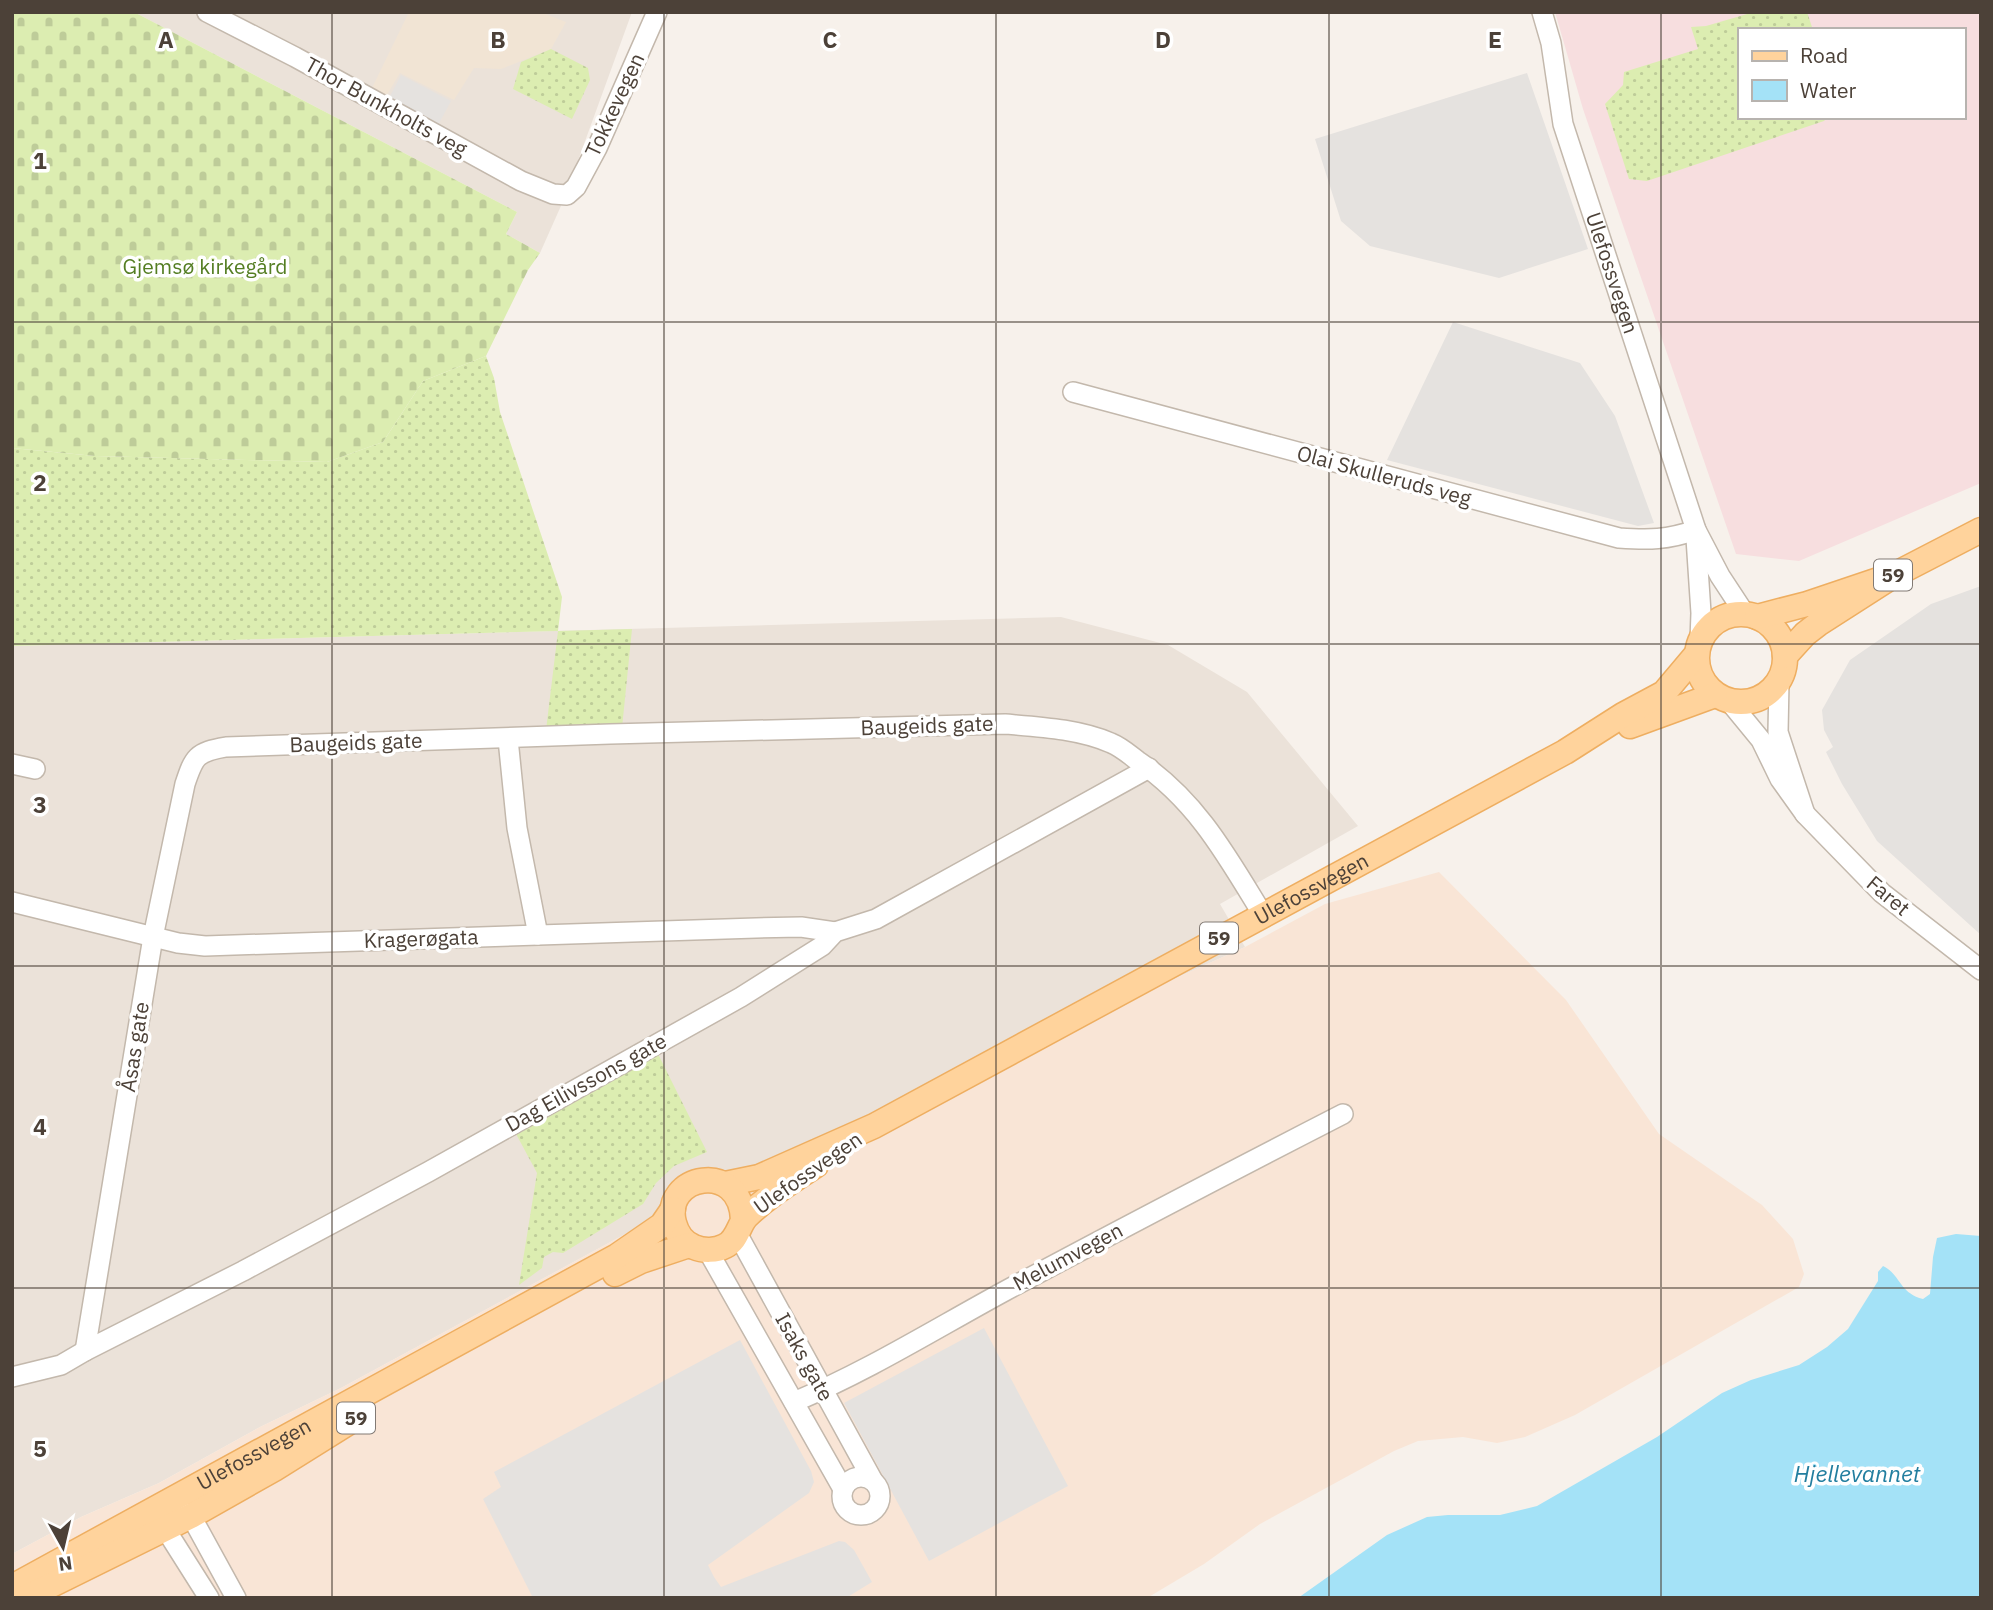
<svg xmlns="http://www.w3.org/2000/svg" width="1993" height="1610" viewBox="0 0 1993 1610" font-family="'IBM Plex Sans',sans-serif">
  <style>
    .residential { fill: #ebe2d9 }
    .commercial { fill: #f9e5d6 }
    .education { fill: #f1e4d4 }
    .medical { fill: #f7dedf; fill-rule: evenodd }
    .grass { fill: url(#grass-dots) }
    .cemetery { fill: url(#cemetery-stones) }
    .parking { fill: #e5e2df }
    .water { fill: #a4e2f7 }
    .lines { fill: none; stroke-linecap: round; stroke-linejoin: round }
    .minor-casing { stroke: #c3b8ac; stroke-width: 22 }
    .major-casing { stroke: #eeae61; stroke-width: 27 }
    .minor { stroke: #fff; stroke-width: 19 }
    .major { stroke: #ffd39c; stroke-width: 24 }
    .grid { fill: none; stroke: #4c4138; stroke-width: 2; stroke-opacity: 0.55 }
    .labels { text-anchor: middle; stroke-width: 7; stroke-linejoin: round; paint-order: stroke }
    .shield { fill: #fff; stroke: #827a74; stroke-width: 2 }
    .shield-label { font-size: 19px; font-weight: bold; fill: #4c4138 }
    .street-label { font-size: 21px; fill: #4c4138; stroke: #fff }
    .park-label { font-size: 21px; fill: #547e23; stroke: #fff }
    .water-label { font-size: 23px; font-style: italic; fill: #227e9f; stroke: #fff }
    .grid-label { font-size: 23px; text-anchor: middle; font-weight: bold; fill: #4c4138; stroke: #fff; stroke-width: 7; stroke-linejoin: round; paint-order: stroke }
  </style>
  <defs>
    <pattern id="grass-dots" width="8" height="8" patternUnits="userSpaceOnUse" patternTransform="scale(1.75)"><rect width="8" height="8" fill="#dcedb1"/><path d="M2 2h.1M6 6h.1" fill="none" stroke="#becc99" stroke-width="1.8" stroke-linecap="round"/></pattern>
    <pattern id="cemetery-stones" width="16" height="16" patternUnits="userSpaceOnUse" patternTransform="scale(1.75)"><rect width="16" height="16" fill="#dcedb1"/><path d="M2 7V4a2 2 0 0 1 4 0v3zM10 15v-3a2 2 0 0 1 4 0v3z" fill="#becc99"/></pattern>
  </defs>
  <rect width="100%" height="100%" fill="#f7f1eb"/>
  <path class="residential" d="M134,12H632L564,199L540,253L506,234L517,212Z
    M1061,617L1168,645L1247,692L1358,826L1220,904L1245,947L712,1187L341,1388L260,1427L159,1483L81,1517L12,1554V646Z"/>
  <path class="commercial" d="M1439,872L1566,1000L1659,1134L1762,1205L1793,1239L1804,1274L1799,1287L1575,1415L1525,1437L1497,1443L1463,1437L1418,1441L1394,1451L1260,1524L1204,1564L1147,1598H12V1554L81,1517L159,1483L260,1427L341,1388L712,1187L1245,947L1325,904Z"/>
  <path class="education" d="M409,12H541L566,22L551,49L501,69L474,68L454,100L400,73L385,98L371,90Z"/>
  <path class="medical" d="M1555,12H1981V483L1799,561L1736,554L1583,109ZM1739,30H1963V117H1739Z"/>
  <path class="grass" d="M1754,12H1807L1813,30H1739V117H1828L1824,121L1647,181L1629,179L1605,104L1623,85L1624,72L1698,49L1691,27L1706,26Z
    M551,49L588,68L590,80L572,119L513,89L521,62Z
    M486,356L494,378L500,412L562,597L558,631L632,629L622,728L546,730L558,631L12,646V448L95,456L327,462L383,442L423,381Z
    M657,1052L707,1152L674,1166L656,1183L643,1204L563,1253L553,1252L544,1257L542,1268L519,1285L537,1173L515,1132Z"/>
  <path class="cemetery" d="M12,12H134L517,212L506,234L540,253L528,270L486,356L423,381L383,442L327,462L95,456L12,448Z"/>
  <path class="parking" d="M1527,73L1588,249L1499,278L1370,246L1341,221L1315,139Z
    M401,75L451,101L436,129L386,104Z
    M1453,322L1580,363L1615,416L1654,523L1638,526L1387,460Z
    M1981,586V935L1877,841L1842,784L1826,752L1833,747L1824,730L1822,710L1850,660L1931,604Z
    M984,1328L1068,1486L929,1561L844,1403Z
    M740,1340L811,1471L814,1482L809,1493L708,1565L714,1577L721,1587L839,1541L845,1542L854,1550L872,1582L846,1598H533L483,1499L501,1487L494,1472Z"/>
  <path class="water" d="M1956,1234L1981,1236V1598H1298L1387,1535L1427,1517L1448,1515H1500L1537,1506L1657,1437L1722,1393L1751,1380L1799,1365L1827,1347L1848,1329L1878,1281V1272L1883,1266C1901,1275 1899,1293 1923,1299L1930,1294L1933,1257L1937,1238Z"/>
  <g class="lines">
    <g class="minor-casing">
      <g id="minor">
        <path d="M207,12L295,57L521,181L553,194L567,195L576,187L597,148L657,12"/>
        <path id="s1" d="M1542,12L1551,43L1563,124L1696,530L1720,576L1745,614"/>
        <path d="M1073,392L1619,538C1649,540 1667,540 1696,530"/>
        <path d="M1696,538L1701,613L1700,640"/>
        <path d="M1729,701L1761,740L1780,779L1805,814L1778,732L1779,682"/>
        <path d="M508,739L517,828L538,935"/>
        <path d="M12,764L35,769"/>
        <path d="M1805,814L1882,893L1981,970"/>
        <path d="M12,902L178,943L205,946L756,928L801,927L835,932"/>
        <path d="M738,1235L872,1479"/>
        <path d="M708,1251L843,1489"/>
        <path d="M85,1351L153,937L185,784C194,757 196,752 226,747L610,734L1005,724C1040,727 1079,729 1111,743C1121,747 1130,755 1138,761C1197,801 1227,856 1263,915"/>
        <path d="M12,1377L61,1365L85,1351L243,1271L428,1172L741,997L822,946L835,932L876,919L1149,768"/>
        <path d="M794,1402C868,1371 935,1329 1005,1291C1117,1231 1230,1172 1343,1114"/>
        <circle cx="861" cy="1496" r="19"/>
        <path d="M209,1598L166,1530L165,1504L191,1516L236,1598"/>
      </g>
    </g>
    <g class="major-casing">
      <g id="major">
        <path d="M1896,574L1981,530"/>
        <circle cx="1741" cy="658" r="44"/>
        <path d="M1757,617L1807,604L1896,574L1818,624L1805,634L1785,656"/>
        <path d="M1630,726L1715,695"/>
        <path id="s2" d="M725,1184L759,1177L874,1126L1565,752L1623,715L1664,693L1696,655"/>
        <path d="M743,1220C741,1159 661,1175 674,1223C677,1234 683,1243 694,1247C703,1251 716,1251 725,1246C738,1240 738,1225 747,1216C768,1196 792,1181 816,1165"/>
        <path d="M615,1274L641,1261L689,1245"/>
        <path id="s3" d="M12,1587L617,1256L662,1225L673,1209"/>
        <path d="M25,1598L191,1516L274,1469L362,1414"/>
      </g>
    </g>
    <use href="#minor" class="minor"/>
    <use href="#major" class="major"/>
  </g>
  <path class="grid" d="M332,12V1598M664,12V1598M996,12V1598M1329,12V1598M1661,12V1598M12,322H1981M12,644H1981M12,966H1981M12,1288H1981"/>
  <g class="labels">
    <g class="shield">
      <rect x="1874" y="559.5" width="38" height="31" rx="5"/>
      <rect x="1200" y="922.5" width="38" height="31" rx="5"/>
      <rect x="337" y="1402.5" width="38" height="31" rx="5"/>
    </g>
    <g class="shield-label">
      <text x="1893" y="582">59</text>
      <text x="1219" y="945">59</text>
      <text x="356" y="1425">59</text>
    </g>
    <g class="street-label">
      <text transform="translate(615 105) rotate(-65)" y="7">Tokkevegen</text>
      <text transform="translate(386 107) rotate(29)" y="7">Thor Bunkholts veg</text>
      <text dy="7" stroke="none"><textPath href="#s1" startOffset="271">Ulefossvegen</textPath></text>
      <text transform="translate(1384 476) rotate(15)" y="7">Olai Skulleruds veg</text>
      <text transform="translate(927 726) rotate(-2)" y="7">Baugeids gate</text>
      <text transform="translate(356 743) rotate(-2)" y="7">Baugeids gate</text>
      <text dy="7" stroke="none"><textPath href="#s2" startOffset="658">Ulefossvegen</textPath></text>
      <text transform="translate(1888 896) rotate(40)" y="7">Faret</text>
      <text transform="translate(421 939) rotate(-2)" y="7">Kragerøgata</text>
      <text transform="translate(135 1047) rotate(-81)" y="7">Åsas gate</text>
      <text transform="translate(586 1083) rotate(-29)" y="7">Dag Eilivssons gate</text>
      <text transform="translate(808 1173) rotate(-35)" y="7">Ulefossvegen</text>
      <text transform="translate(1068 1257) rotate(-28)" y="7">Melumvegen</text>
      <text transform="translate(804 1357) rotate(61)" y="7">Isaks gate</text>
      <text dy="7" stroke="none"><textPath href="#s3" startOffset="276">Ulefossvegen</textPath></text>
    </g>
    <g class="park-label">
      <text x="205" y="274">Gjemsø kirkegård</text>
    </g>
    <g class="water-label">
      <text x="1857" y="1482">Hjellevannet</text>
    </g>
  </g>
  <g class="grid-label">
    <text x="166" y="48">A</text>
    <text x="498" y="48">B</text>
    <text x="830" y="48">C</text>
    <text x="1163" y="48">D</text>
    <text x="1495" y="48">E</text>
    <text x="40" y="169">1</text>
    <text x="40" y="491">2</text>
    <text x="40" y="813">3</text>
    <text x="40" y="1135">4</text>
    <text x="40" y="1457">5</text>
  </g>
  <rect width="1993" height="1610" fill="none" stroke="#4c4138" stroke-width="28"/>
  <rect x="1738" y="28" width="228" height="91" fill="#ffffff" stroke="#b7b3af" stroke-width="2"/>
  <rect x="1752" y="51" width="35" height="10" fill="#ffd39c" stroke="#b7b3af" stroke-width="2"/>
  <text x="1800" y="63" font-size="21" fill="#4c4138">Road</text>
  <rect x="1752" y="80" width="35" height="21" fill="#a4e2f7" stroke="#b7b3af" stroke-width="2"/>
  <text x="1800" y="98" font-size="21" fill="#4c4138">Water</text>
  <g transform="translate(63 1547) rotate(172)" stroke="#ffffff" stroke-width="5" paint-order="stroke">
  <path d="M0-5L12 26L0 18L-12 26Z" fill="#4c4138"/>
  <text y="-10" font-size="19" font-weight="bold" text-anchor="middle" fill="#4c4138">N</text>
  </g>
</svg>
